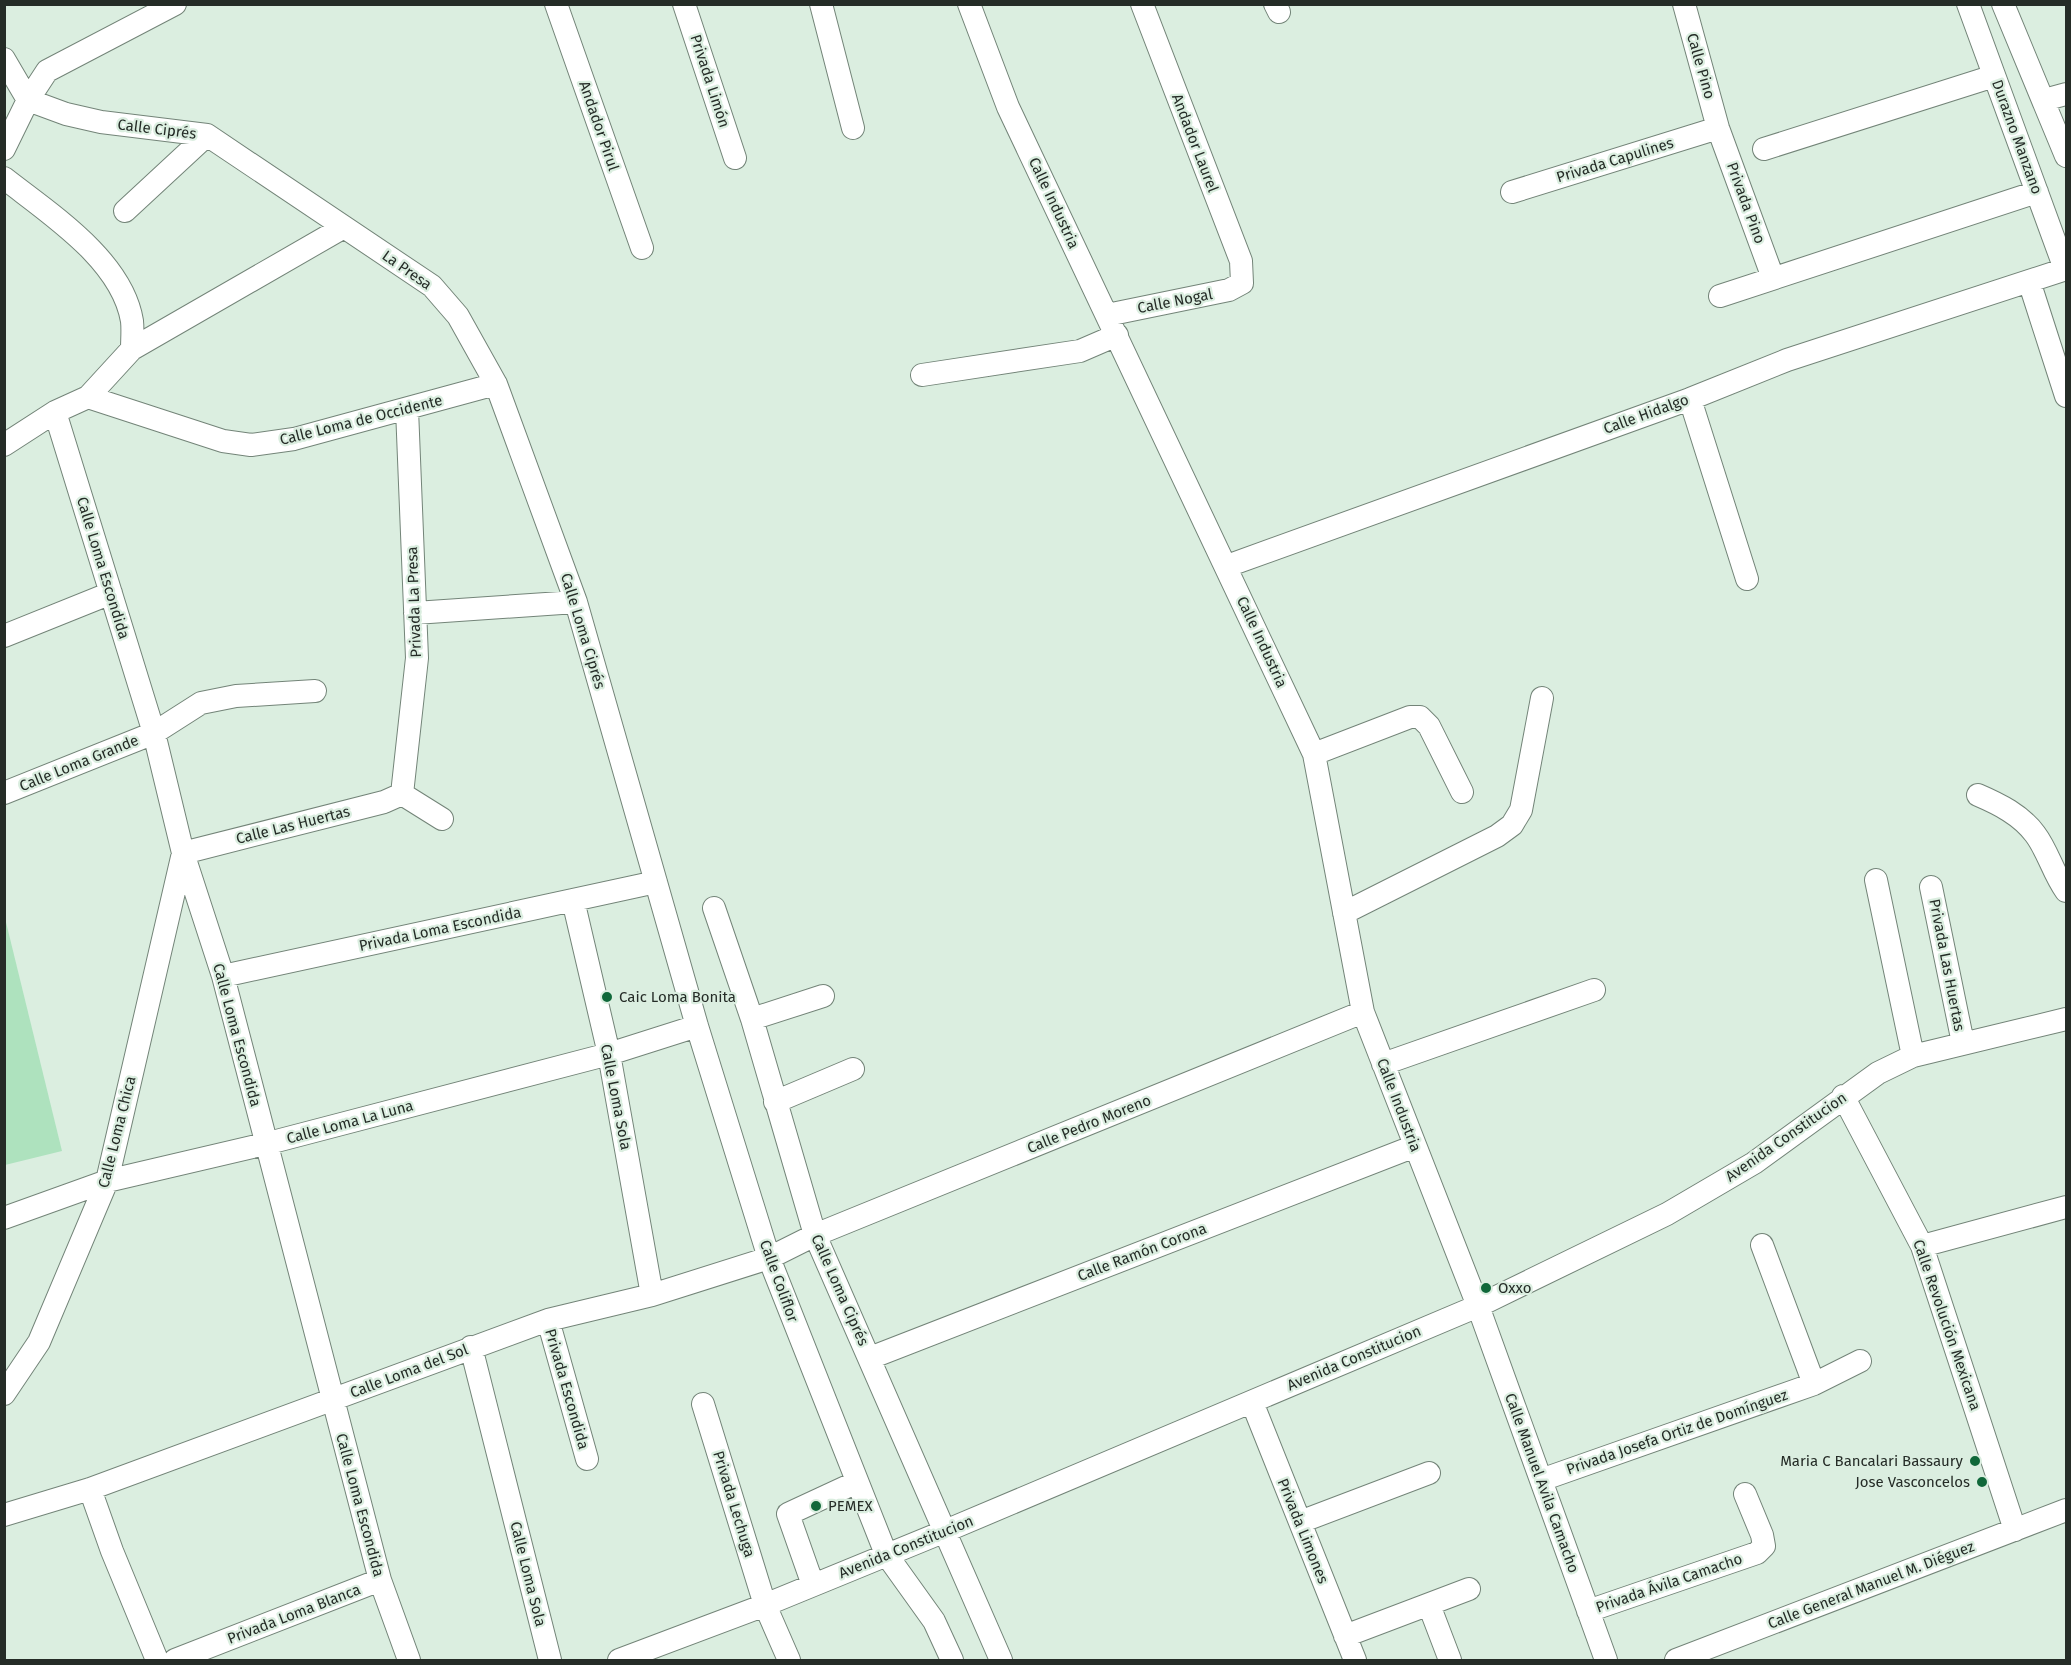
<svg xmlns="http://www.w3.org/2000/svg" width="2071" height="1665" viewBox="0 0 2071 1665" font-family="'Fira Sans',sans-serif">
  <style>
    .park { fill: #aee2be }
    .lines { fill: none; stroke-linecap: round; stroke-linejoin: round }
    .minor-casing { stroke: #738478; stroke-width: 24 }
    .minor { stroke: #fff; stroke-width: 22 }
    .poi-dot { fill: #10683a; stroke: #dbeee0; stroke-width: 2 }
    .labels { text-anchor: middle; stroke-width: 4.5; stroke-linejoin: round; paint-order: stroke }
    .street-label { font-size: 15px; fill: #252c27; stroke: #dbeee0 }
    .poi-label { font-size: 15px; fill: #252c27; stroke: #dbeee0; text-anchor: start }
  </style>
  <rect width="100%" height="100%" fill="#dbeee0"/>
  <path class="park" d="M4,914L62,1151L5,1165H4Z"/>
  <g class="lines">
    <g class="minor-casing">
      <path id="minor" d="M556,4L642,248
        M684,4L735,158
        M821,4L853,128
        M969,4L1008,107L1314,754L1363,1012L1478,1306L1606,1660
        M1275,4L1279,12
        M1684,4L1718,128L1773,278
        M1968,4L2065,269
        M2003,4L2066,156
        M4,59L28,100L66,114L101,122L207,135L432,286L458,316L496,384L576,602L697,1026L769,1258L886,1554L934,1621L952,1660
        M2044,100L2066,94
        M4,149L28,100L47,71L175,4
        M1764,149L1994,76
        M4,178C50,214 122,260 132,321C133,330 132,340 132,349
        M1512,192L1718,128
        M125,211L207,135
        M2029,281L2066,396
        M1720,296L2037,192
        M1107,315L1229,290L1242,283L1241,261L1142,4
        M922,375L1080,351L1117,335
        M88,397L223,441L251,445L294,439L496,384
        M1690,399L1747,579
        M55,412L154,733L183,853L223,976L380,1580L409,1660
        M4,445L55,412L88,397L132,349L344,227
        M1227,566L1690,399L1787,360L2066,269
        M415,613L576,602
        M4,636L111,593
        M1314,754L1410,717H1420L1429,726L1462,792
        M4,793L154,733L201,703L236,696L315,691
        M402,794L417,658L407,409
        M402,794L442,819
        M1978,795C1999,804 2021,815 2035,834C2048,851 2053,873 2066,891
        M1876,880L1913,1056
        M1931,887L1963,1043
        M573,900L609,1054L652,1295
        M714,908L752,1019L815,1235L1001,1660
        M1344,913L1497,836L1512,825L1521,810L1542,698
        M223,976L656,882
        M752,1019L823,996
        M1383,1064L1594,990
        M1843,1096L1922,1246L2015,1530
        M775,1102L853,1069
        M4,1218L107,1181L265,1144L609,1054L697,1026
        M1762,1245L1814,1384
        M1922,1246L2066,1207
        M548,1320L587,1459
        M471,1347L550,1660
        M870,1358L1415,1146
        M4,1394L39,1342L107,1181L183,853L384,802L402,794
        M1252,1402L1355,1660
        M703,1404L765,1605L789,1660
        M1541,1480L1814,1384L1860,1361
        M90,1489L112,1551L157,1660
        M4,1515L90,1489L548,1320L652,1295L769,1258L815,1235L1363,1012
        M1300,1522L1429,1473
        M813,1585L788,1514L857,1482
        M1429,1605L1450,1660
        M1588,1611L1757,1553L1764,1546L1762,1535L1745,1494
        M1345,1636L1469,1589
        M175,1660L380,1580
        M619,1660L765,1605L943,1532L1478,1306L1667,1214L1754,1163L1878,1073L1913,1056L2066,1019
        M1676,1660L2066,1510"/>
    </g>
    <use href="#minor" class="minor"/>
  </g>
  <g class="poi-dot">
    <circle cx="607" cy="997" r="6"/>
    <circle cx="1486" cy="1288" r="6"/>
    <circle cx="1975" cy="1461" r="6"/>
    <circle cx="1982" cy="1482" r="6"/>
    <circle cx="816" cy="1506" r="6"/>
  </g>
  <g class="labels">
    <g class="street-label">
      <text transform="translate(1701 66) rotate(74)" y="5">Calle Pino</text>
      <text transform="translate(710 81) rotate(72)" y="5">Privada Limón</text>
      <text transform="translate(599 126) rotate(71)" y="5">Andador Pirul</text>
      <text transform="translate(157 129) rotate(7)" y="5">Calle Ciprés</text>
      <text transform="translate(2017 137) rotate(70)" y="5">Durazno Manzano</text>
      <text transform="translate(1195 143) rotate(69)" y="5">Andador Laurel</text>
      <text transform="translate(1615 160) rotate(-17)" y="5">Privada Capulines</text>
      <text transform="translate(1054 203) rotate(65)" y="5">Calle Industria</text>
      <text transform="translate(1746 203) rotate(70)" y="5">Privada Pino</text>
      <text transform="translate(407 270) rotate(35)" y="5">La Presa</text>
      <text transform="translate(1175 301) rotate(-11)" y="5">Calle Nogal</text>
      <text transform="translate(1646 414) rotate(-20)" y="5">Calle Hidalgo</text>
      <text transform="translate(361 420) rotate(-14)" y="5">Calle Loma de Occidente</text>
      <text transform="translate(103 568) rotate(73)" y="5">Calle Loma Escondida</text>
      <text transform="translate(414 602) rotate(-92)" y="5">Privada La Presa</text>
      <text transform="translate(583 631) rotate(73)" y="5">Calle Loma Ciprés</text>
      <text transform="translate(1262 642) rotate(65)" y="5">Calle Industria</text>
      <text transform="translate(79 763) rotate(-22)" y="5">Calle Loma Grande</text>
      <text transform="translate(293 825) rotate(-14)" y="5">Calle Las Huertas</text>
      <text transform="translate(440 929) rotate(-12)" y="5">Privada Loma Escondida</text>
      <text transform="translate(1947 965) rotate(79)" y="5">Privada Las Huertas</text>
      <text transform="translate(237 1035) rotate(75)" y="5">Calle Loma Escondida</text>
      <text transform="translate(616 1097) rotate(79)" y="5">Calle Loma Sola</text>
      <text transform="translate(1399 1105) rotate(69)" y="5">Calle Industria</text>
      <text transform="translate(350 1122) rotate(-15)" y="5">Calle Loma La Luna</text>
      <text transform="translate(1089 1124) rotate(-22)" y="5">Calle Pedro Moreno</text>
      <text transform="translate(117 1132) rotate(-76)" y="5">Calle Loma Chica</text>
      <text transform="translate(1786 1137) rotate(-35)" y="5">Avenida Constitucion</text>
      <text transform="translate(1142 1252) rotate(-21)" y="5">Calle Ramón Corona</text>
      <text transform="translate(779 1281) rotate(70)" y="5">Calle Coliflor</text>
      <text transform="translate(840 1290) rotate(66)" y="5">Calle Loma Ciprés</text>
      <text transform="translate(1947 1325) rotate(71)" y="5">Calle Revolución Mexicana</text>
      <text transform="translate(1354 1358) rotate(-23)" y="5">Avenida Constitucion</text>
      <text transform="translate(409 1371) rotate(-21)" y="5">Calle Loma del Sol</text>
      <text transform="translate(567 1389) rotate(74)" y="5">Privada Escondida</text>
      <text transform="translate(1677 1432) rotate(-19)" y="5">Privada Josefa Ortiz de Domínguez</text>
      <text transform="translate(1542 1483) rotate(70)" y="5">Calle Manuel Avila Camacho</text>
      <text transform="translate(734 1504) rotate(73)" y="5">Privada Lechuga</text>
      <text transform="translate(360 1505) rotate(75)" y="5">Calle Loma Escondida</text>
      <text transform="translate(1303 1531) rotate(68)" y="5">Privada Limones</text>
      <text transform="translate(906 1547) rotate(-22)" y="5">Avenida Constitucion</text>
      <text transform="translate(528 1574) rotate(76)" y="5">Calle Loma Sola</text>
      <text transform="translate(1669 1583) rotate(-19)" y="5">Privada Ávila Camacho</text>
      <text transform="translate(1871 1585) rotate(-21)" y="5">Calle General Manuel M. Diéguez</text>
      <text transform="translate(294 1614) rotate(-21)" y="5">Privada Loma Blanca</text>
    </g>
    <g class="poi-label">
      <text x="619" y="1002">Caic Loma Bonita</text>
      <text x="1498" y="1293">Oxxo</text>
      <text x="1963" y="1466" text-anchor="end">Maria C Bancalari Bassaury</text>
      <text x="1970" y="1487" text-anchor="end">Jose Vasconcelos</text>
      <text x="828" y="1511">PEMEX</text>
    </g>
  </g>
  <rect width="2071" height="1665" fill="none" stroke="#252c27" stroke-width="12"/>
</svg>
